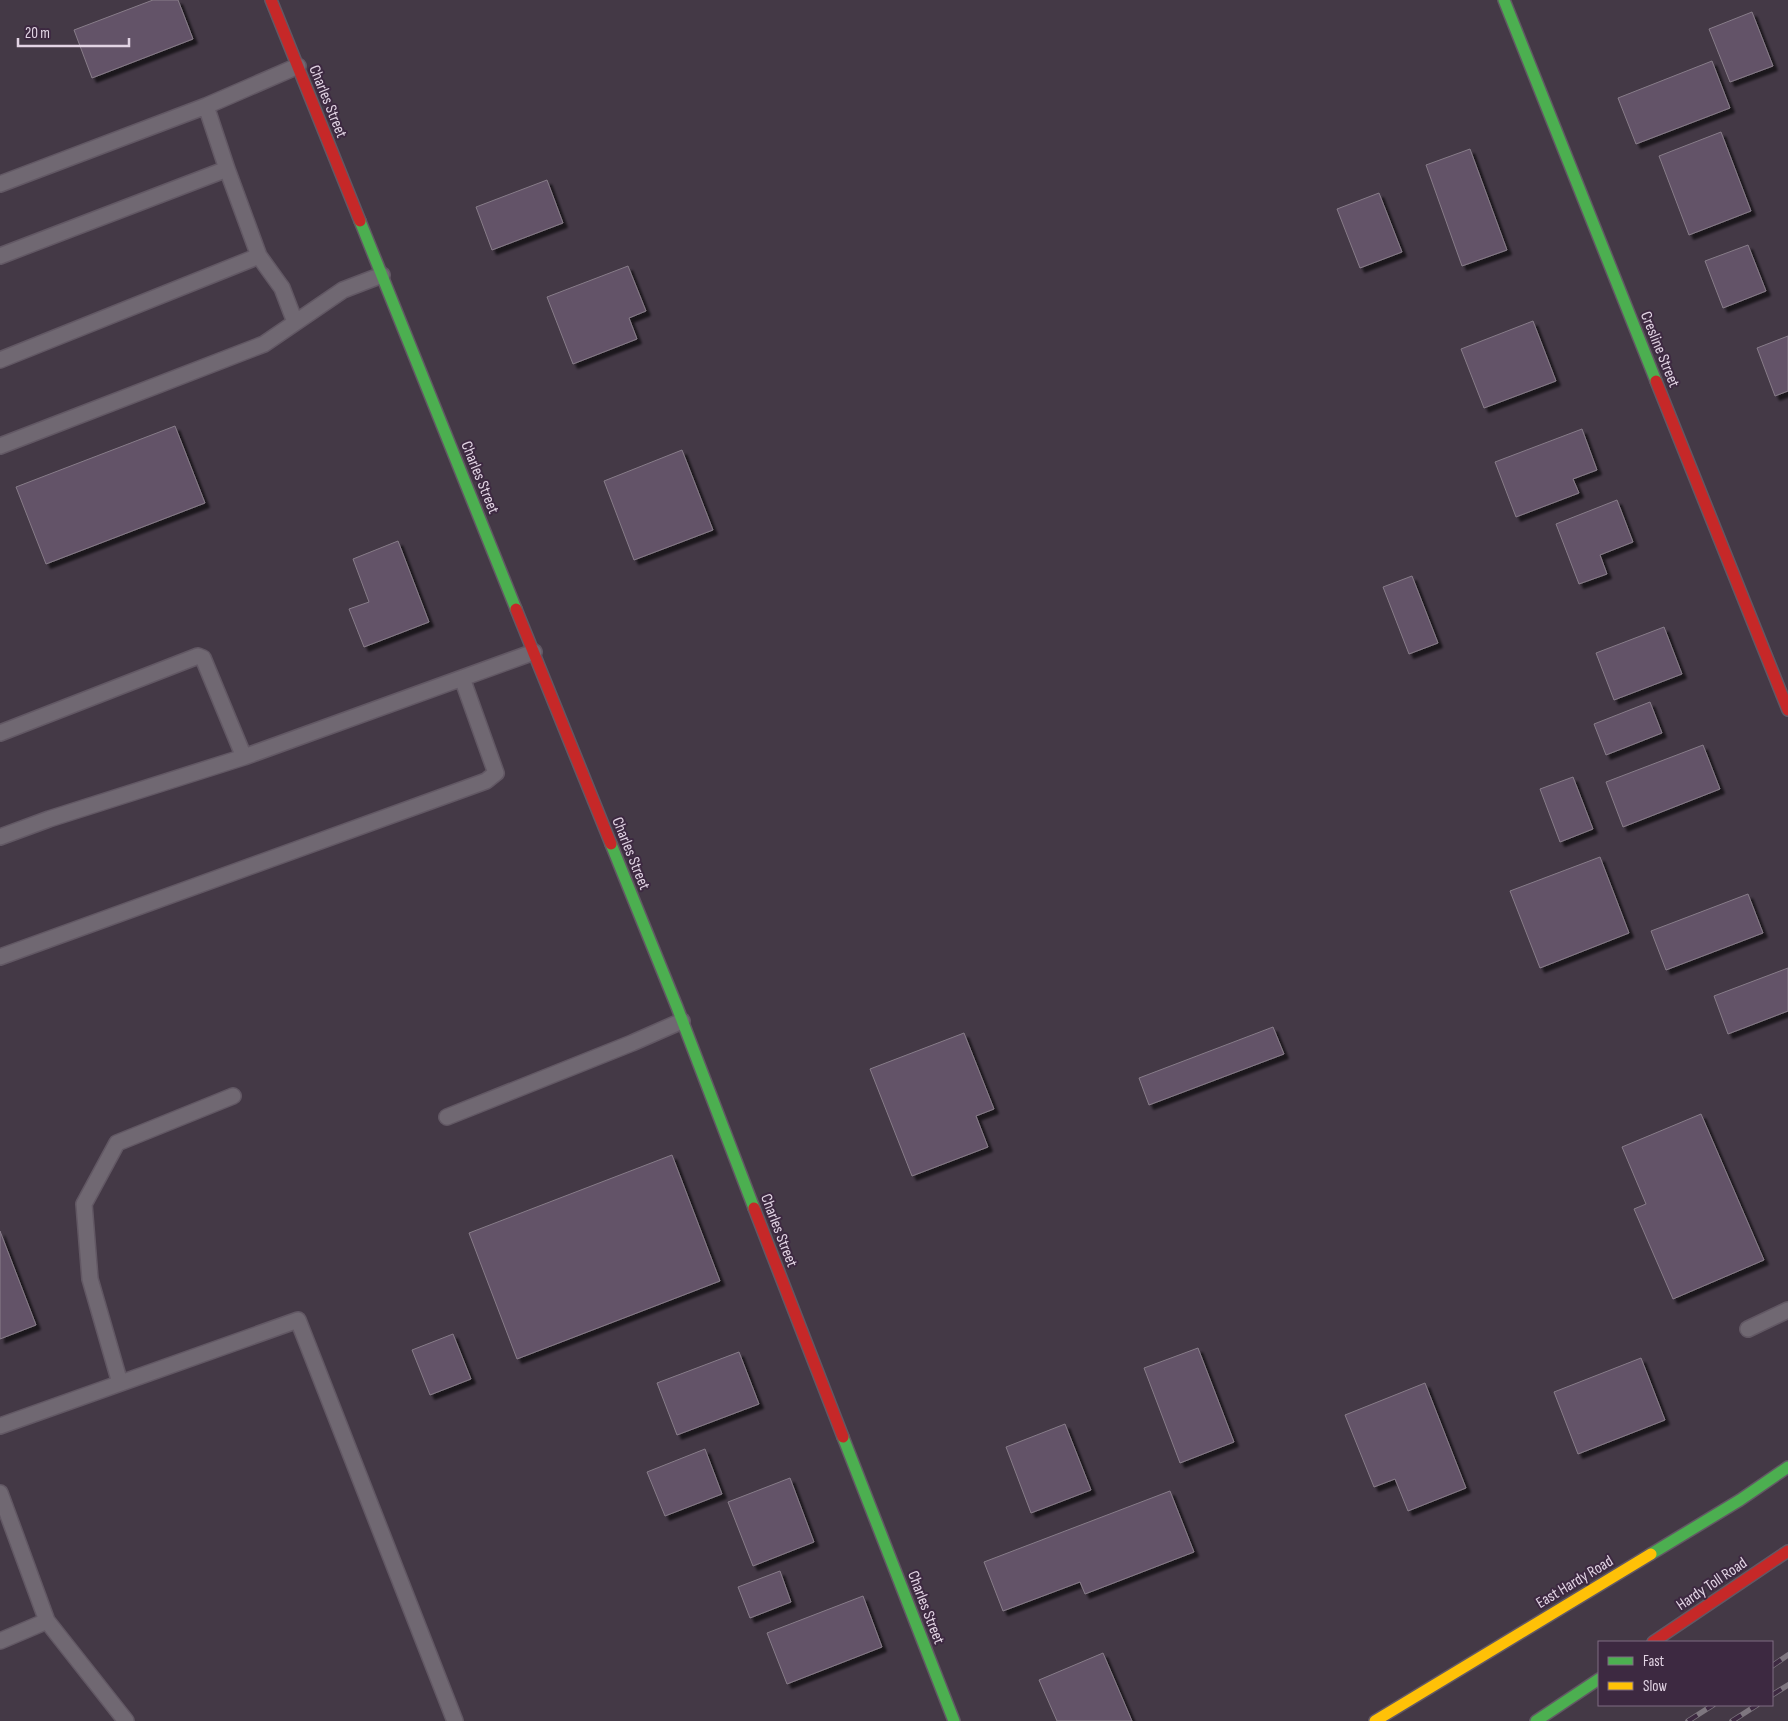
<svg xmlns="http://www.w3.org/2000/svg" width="1788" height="1721" viewBox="0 0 1788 1721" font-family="'Sofia Sans Condensed',sans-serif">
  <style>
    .building { fill: #645268; stroke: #877d89; filter: url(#shadow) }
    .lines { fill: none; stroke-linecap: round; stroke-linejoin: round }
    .lane-casing { stroke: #625864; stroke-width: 18 }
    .fast-casing { stroke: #625864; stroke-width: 14 }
    .slow-casing { stroke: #625864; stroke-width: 14 }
    .jam-casing { stroke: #625864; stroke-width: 14 }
    .lane { stroke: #706872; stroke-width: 15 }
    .fast { stroke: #4caf50; stroke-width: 11 }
    .slow { stroke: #ffc107; stroke-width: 11 }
    .jam { stroke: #c62828; stroke-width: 11 }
    .rail-casing { stroke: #7e767f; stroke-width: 5.5 }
    .rail { stroke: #3d2941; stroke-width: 4; stroke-dasharray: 11; stroke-linecap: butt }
    .labels { text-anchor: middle; stroke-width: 4; stroke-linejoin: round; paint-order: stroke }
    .street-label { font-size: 16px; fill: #e2d4e4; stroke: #3d2941 }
  </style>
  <defs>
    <filter id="shadow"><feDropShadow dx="4.5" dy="4.5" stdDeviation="1" flood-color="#0009"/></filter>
  </defs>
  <rect width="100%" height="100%" fill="#443946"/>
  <path class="building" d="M153,0H178L193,39L92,78L74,30Z
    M1752,12L1773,66L1730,82L1709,29Z
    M1712,61L1730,108L1636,144L1618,98Z
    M1721,132L1751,211L1689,235L1659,156Z
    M1470,149L1507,250L1462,266L1426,165Z
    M547,180L563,223L492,250L476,207Z
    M1379,193L1402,252L1360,268L1337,209Z
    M1748,245L1766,291L1723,308L1705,261Z
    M628,266L646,311L629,318L637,339L573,364L547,297Z
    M1533,321L1556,381L1484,408L1461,349Z
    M1788,336V391L1775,396L1757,348Z
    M175,426L205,503L46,564L16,487Z
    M1582,429L1597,470L1573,479L1579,493L1516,517L1495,462Z
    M682,450L713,530L634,560L604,481Z
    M1617,500L1633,542L1600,555L1607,574L1579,584L1556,524Z
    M398,541L429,622L364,647L349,609L369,602L353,559Z
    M1412,576L1438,643L1409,654L1383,587Z
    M1664,627L1682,674L1614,700L1596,653Z
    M1650,702L1662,733L1606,755L1594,724Z
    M1703,745L1720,789L1623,827L1606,782Z
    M1573,777L1593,829L1560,842L1540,789Z
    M1600,857L1629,933L1540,968L1510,891Z
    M1748,894L1763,933L1666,970L1651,931Z
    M1788,968V1011L1728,1034L1714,996Z
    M1273,1027L1284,1054L1149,1105L1139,1078Z
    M964,1033L994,1109L976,1116L988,1147L912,1176L870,1069Z
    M1701,1114L1764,1260L1673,1299L1634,1209L1646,1204L1622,1147Z
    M672,1155L720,1281L517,1359L469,1233Z
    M0,1231L36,1325L0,1339Z
    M453,1334L471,1379L430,1395L412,1350Z
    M1198,1348L1234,1442L1180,1463L1144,1368Z
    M739,1352L759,1404L677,1435L657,1383Z
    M1641,1358L1665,1420L1578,1454L1554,1392Z
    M1425,1383L1466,1488L1408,1511L1395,1479L1374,1487L1345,1415Z
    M1065,1424L1091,1490L1031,1513L1006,1447Z
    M705,1449L722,1494L665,1516L647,1472Z
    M790,1478L814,1542L753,1566L728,1502Z
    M1170,1491L1194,1552L1085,1594L1080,1582L1003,1611L984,1562Z
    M780,1571L791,1602L750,1618L738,1587Z
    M863,1596L882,1647L787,1684L767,1633Z
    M1103,1653L1132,1721H1057L1039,1680Z"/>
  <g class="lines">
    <g class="lane-casing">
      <path id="lane" d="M206,106L227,169L259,256L282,288L295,322
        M0,184L206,106L298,66
        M0,256L227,169
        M0,360L259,256
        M0,446L264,344L343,290L382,275
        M0,733L198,656L203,658L244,757
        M0,837L49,819L244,757L534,652
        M0,957L486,781L496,773L462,678
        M447,1117L632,1043L682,1021
        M1748,1329L1788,1310
        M120,1383L90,1279L84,1204L117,1143L233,1096
        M0,1426L298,1320L455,1721
        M0,1493L47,1621L0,1641
        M47,1621L126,1721"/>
    </g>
    <g class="fast-casing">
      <path id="fast" d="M1504,0L1656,381
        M360,221L516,609
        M611,844L677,1007L754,1208
        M843,1437L954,1721
        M1651,1554L1740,1500L1788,1467
        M1536,1721L1599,1679"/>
    </g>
    <g class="slow-casing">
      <path id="slow" d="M1375,1721L1651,1554"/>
    </g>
    <g class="jam-casing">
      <path id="jam" d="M271,0L360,221
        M1656,381L1788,710
        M516,609L611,844
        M754,1208L843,1437
        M1653,1642L1788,1551"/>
    </g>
    <use href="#lane" class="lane"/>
    <use href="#fast" class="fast"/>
    <use href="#slow" class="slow"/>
    <use href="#jam" class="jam"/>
    <g class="rail-casing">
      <path id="rail" d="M1772,1666L1788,1655
        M1772,1695L1788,1685
        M1688,1721L1713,1705
        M1732,1721L1757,1705"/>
    </g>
    <use href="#rail" class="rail"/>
  </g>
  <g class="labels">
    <g class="street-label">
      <text transform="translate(329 101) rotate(68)" y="6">Charles Street</text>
      <text transform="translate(1661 349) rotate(68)" y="6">Cresline Street</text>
      <text transform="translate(481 477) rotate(68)" y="6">Charles Street</text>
      <text transform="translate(632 853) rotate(68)" y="6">Charles Street</text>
      <text transform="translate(780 1230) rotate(69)" y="6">Charles Street</text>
      <text transform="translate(1574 1581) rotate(-31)" y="6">East Hardy Road</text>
      <text transform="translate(1711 1583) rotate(-34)" y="6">Hardy Toll Road</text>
      <text transform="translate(927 1607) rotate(69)" y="6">Charles Street</text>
    </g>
  </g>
  <rect x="1598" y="1641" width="175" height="65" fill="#3d2941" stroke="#7f6d82"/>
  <rect x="1608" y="1657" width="25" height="8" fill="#4caf50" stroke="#7f6d82"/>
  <text x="1643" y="1666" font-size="15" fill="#e2d4e4">Fast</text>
  <rect x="1608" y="1682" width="25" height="8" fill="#ffc107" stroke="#7f6d82"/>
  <text x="1643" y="1691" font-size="15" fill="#e2d4e4">Slow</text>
  <path d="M18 38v8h111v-8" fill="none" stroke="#e2d4e4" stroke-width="2.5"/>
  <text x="25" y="38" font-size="15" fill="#e2d4e4" stroke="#3d2941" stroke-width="4" paint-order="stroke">20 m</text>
</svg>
